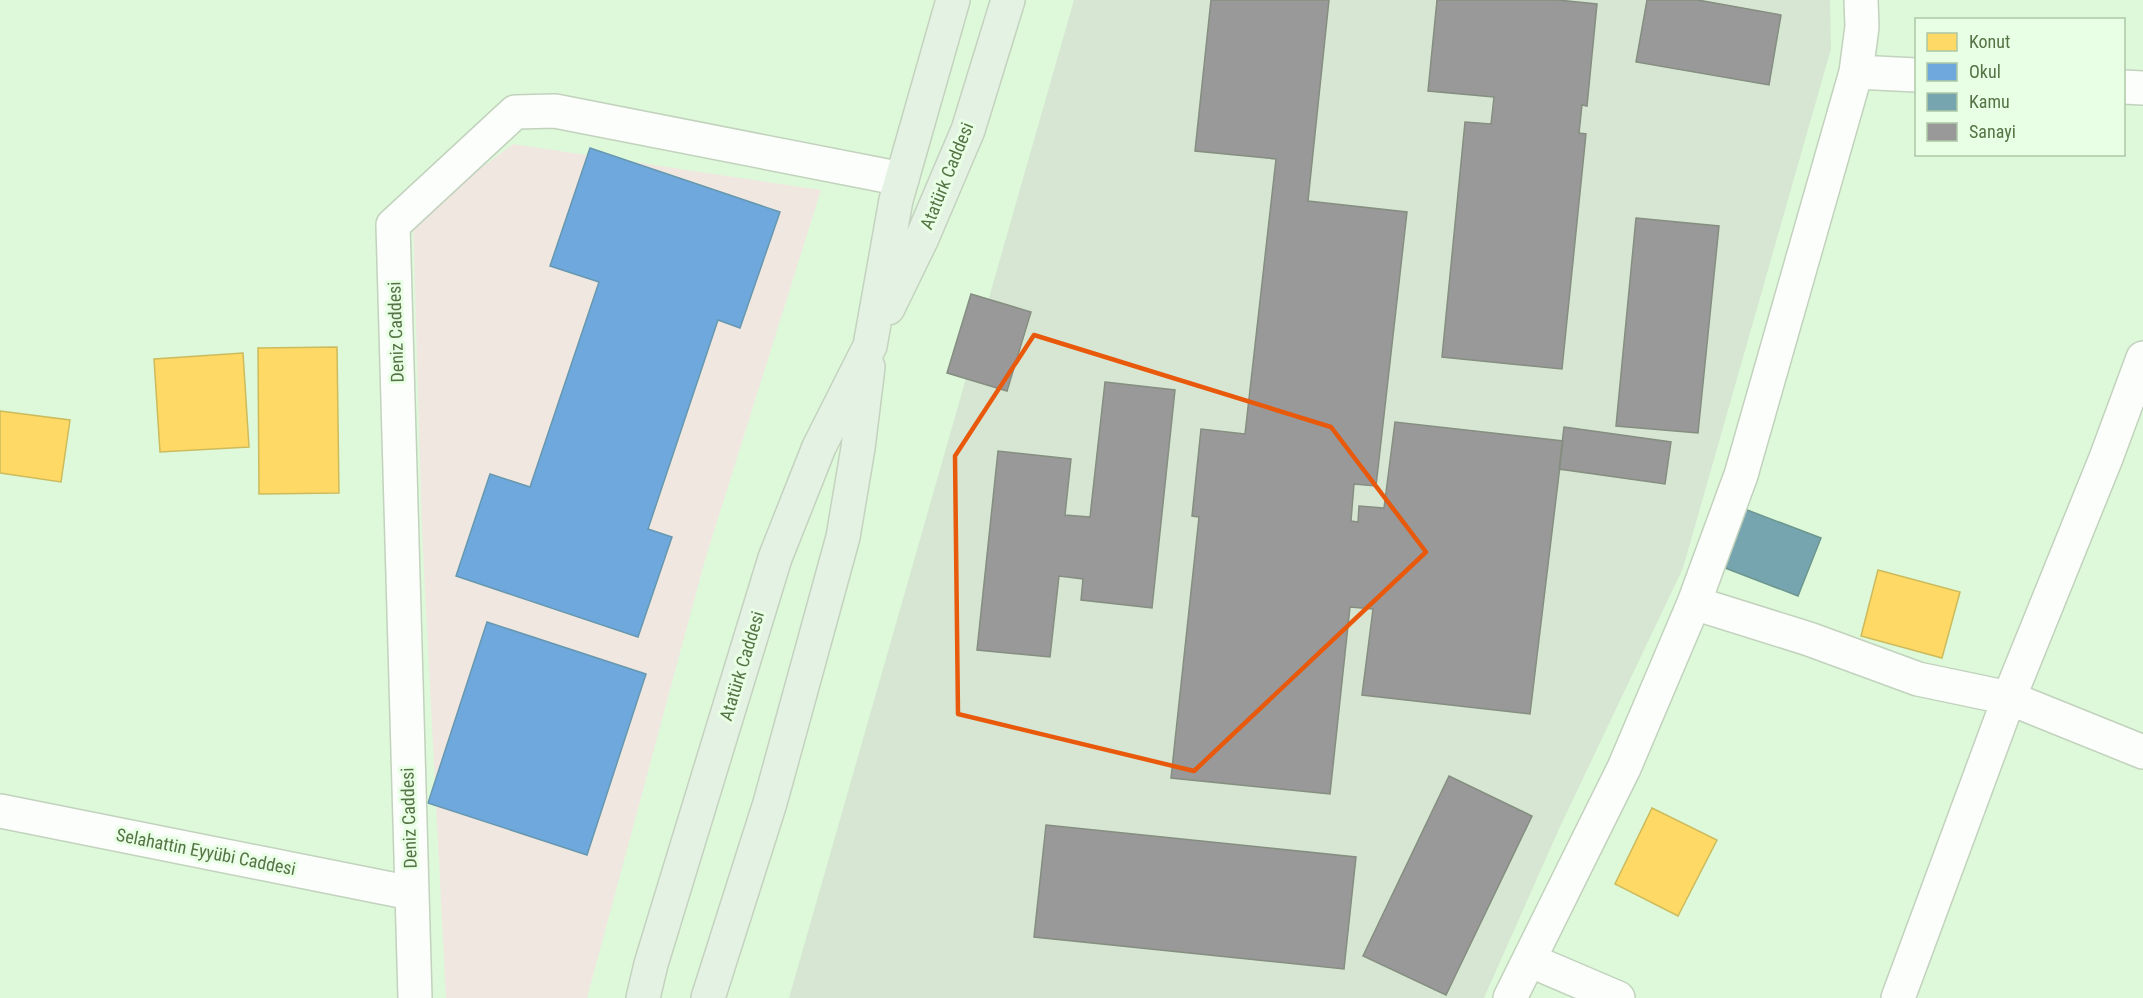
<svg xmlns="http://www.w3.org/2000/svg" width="2143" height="998" viewBox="0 0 2143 998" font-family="'Roboto Condensed',sans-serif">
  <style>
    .residential { fill: #def9da; fill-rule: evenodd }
    .industrial { fill: #d7e6d3 }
    .education { fill: #f0e7e1 }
    .homes { fill: #ffd966; stroke: #ccbb5c; stroke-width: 1.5 }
    .schools { fill: #6fa8dc; stroke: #6798af; stroke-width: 1.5 }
    .public { fill: #76a5af; stroke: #6c968f; stroke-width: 1.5 }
    .industry { fill: #999; stroke: #858e80; stroke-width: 1.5 }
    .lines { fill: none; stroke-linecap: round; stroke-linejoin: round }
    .minor-casing { stroke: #c2d2bd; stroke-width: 36 }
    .major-casing { stroke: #c4d2bf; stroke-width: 36 }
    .minor { stroke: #fbfefb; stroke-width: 33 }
    .major { stroke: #e3f2e2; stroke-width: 33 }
    .marked { fill: none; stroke: #e8590c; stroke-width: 4.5; stroke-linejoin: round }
    .labels { text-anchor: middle; stroke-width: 6; stroke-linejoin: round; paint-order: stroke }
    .street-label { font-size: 18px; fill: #557445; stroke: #e8ffe5 }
  </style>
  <rect width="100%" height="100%" fill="#e6f6e5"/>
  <path class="residential" d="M0,0H2143V998H0ZM1916,20H2124V154H1916Z"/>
  <path class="industrial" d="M1074,0H1830L1831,49L1683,568L1559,829L1484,998H789Z"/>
  <path class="education" d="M513,144L821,190L705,560L587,998H446L422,531L413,219Z"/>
  <path class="homes" d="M337,347L339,493L259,494L258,348Z
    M243,353L249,447L160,452L154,359Z
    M0,411L70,420L61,482L0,473Z
    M1878,570L1960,592L1942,658L1861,636Z
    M1652,808L1717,840L1678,916L1615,884Z"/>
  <path class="schools" d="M590,148L780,212L740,328L718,320L648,529L672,537L638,637L456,576L490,474L530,487L599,282L550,266Z
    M487,622L646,674L587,855L428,803Z"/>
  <path class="public" d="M1742,508L1821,538L1798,596L1720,566Z"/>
  <path class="industry" d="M1211,0H1329L1308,201L1407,212L1376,486L1354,484L1351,521L1358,522L1359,506L1384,508L1395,422L1563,441L1530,714L1362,695L1373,609L1350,607L1330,794L1171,778L1199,517L1192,516L1201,429L1245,434L1276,159L1195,151Z
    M1437,0H1558L1597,4L1587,106L1582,105L1579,133L1586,134L1562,369L1442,357L1465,122L1491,124L1494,97L1428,91Z
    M1647,0H1698L1781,15L1769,85L1636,62Z
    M1636,218L1719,226L1698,433L1616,426Z
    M971,294L1031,312L1007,391L947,373Z
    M1105,382L1175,390L1152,608L1081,600L1083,579L1059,576L1050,657L977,650L998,451L1071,459L1065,515L1090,517Z
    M1564,427L1671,442L1665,484L1559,469Z
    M1449,776L1532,816L1446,995L1363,956Z
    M1046,825L1356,857L1344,969L1034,937Z"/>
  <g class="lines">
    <g class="minor-casing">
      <path id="minor" d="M1856,72L1916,75
        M2124,87L2143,88
        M1694,603L1809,639L1918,679L2009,698L2143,752
        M0,811L411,893
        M1529,960L1618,998
        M415,998L393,225L515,112L555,111L902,179
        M1510,998L1624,768L1694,603L1741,475L1856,72L1862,27L1861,0
        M1898,998L2009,698L2106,458L2143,358"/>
    </g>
    <g class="major-casing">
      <path id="major" d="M888,308L922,238L968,130L1008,0
        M643,998L651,964L775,558L819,447L870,346L896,200L953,0
        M708,998L770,803L843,537L858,448L868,367"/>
    </g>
    <use href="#minor" class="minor"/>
    <use href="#major" class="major"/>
  </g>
  <path class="marked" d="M1034,335L1331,427L1426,552L1194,771L958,714L955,456Z"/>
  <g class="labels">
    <g class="street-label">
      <text transform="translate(947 176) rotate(-68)" y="6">Atatürk Caddesi</text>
      <text transform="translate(396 332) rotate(-92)" y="6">Deniz Caddesi</text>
      <text transform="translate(742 666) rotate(-73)" y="6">Atatürk Caddesi</text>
      <text transform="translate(409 818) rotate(-92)" y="6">Deniz Caddesi</text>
      <text transform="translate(206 852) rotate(11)" y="6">Selahattin Eyyübi Caddesi</text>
    </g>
  </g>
  <rect x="1915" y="18" width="210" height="138" fill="#e8ffe5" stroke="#adc7a5" stroke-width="1.5"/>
  <rect x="1927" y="33" width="30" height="18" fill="#ffd966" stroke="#adc7a5" stroke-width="1.5"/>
  <text x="1969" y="48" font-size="18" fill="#557445">Konut</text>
  <rect x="1927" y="63" width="30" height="18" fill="#6fa8dc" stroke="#adc7a5" stroke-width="1.5"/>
  <text x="1969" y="78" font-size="18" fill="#557445">Okul</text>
  <rect x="1927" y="93" width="30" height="18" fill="#76a5af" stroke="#adc7a5" stroke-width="1.5"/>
  <text x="1969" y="108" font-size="18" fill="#557445">Kamu</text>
  <rect x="1927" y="123" width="30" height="18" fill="#999999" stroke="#adc7a5" stroke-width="1.5"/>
  <text x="1969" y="138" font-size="18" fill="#557445">Sanayi</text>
</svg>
